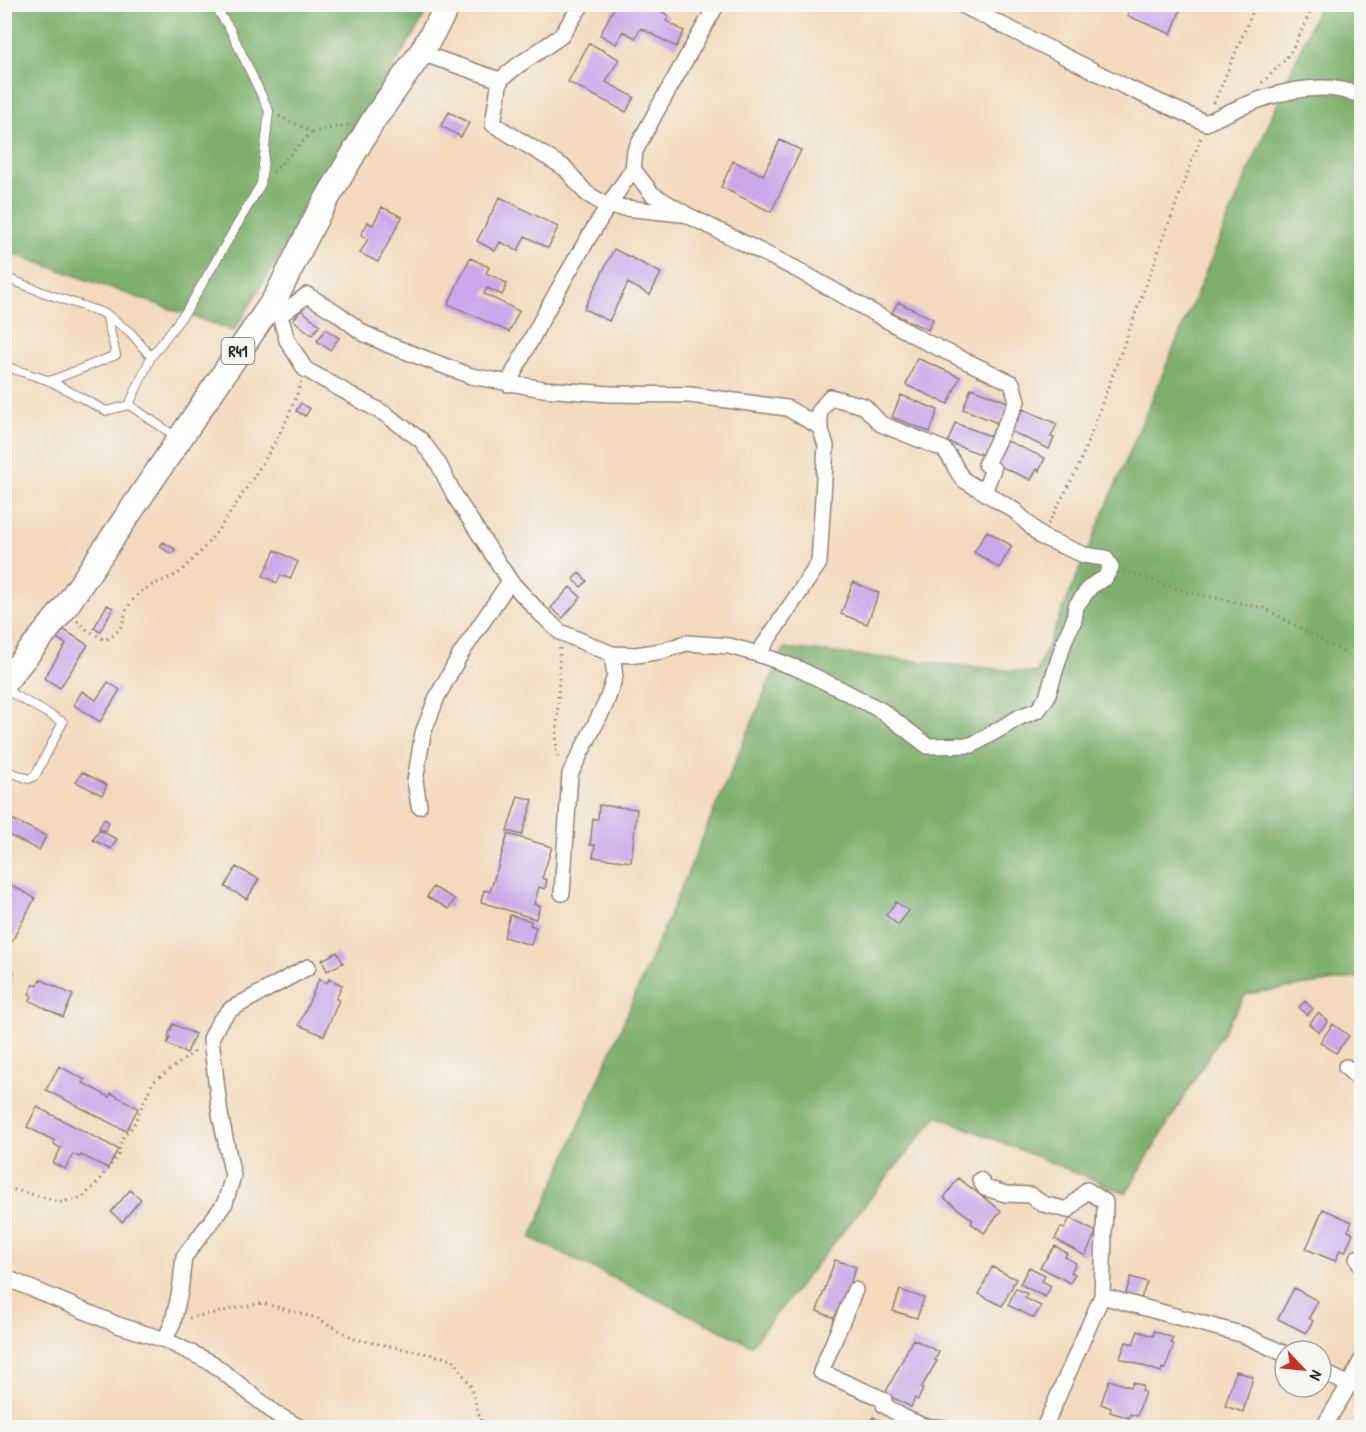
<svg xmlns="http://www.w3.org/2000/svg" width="1366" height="1432" viewBox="0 0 1366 1432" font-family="'Patrick Hand',sans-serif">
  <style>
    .forest { fill: #7db06c; stroke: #546e4c; stroke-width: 1.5 }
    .building { fill: #caa8e9 }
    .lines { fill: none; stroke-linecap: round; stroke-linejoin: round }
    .service-casing { stroke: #8f8274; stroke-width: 10 }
    .minor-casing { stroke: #8f8274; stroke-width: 18 }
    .primary-casing { stroke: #8f8274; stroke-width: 27 }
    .path { stroke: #8f8274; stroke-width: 3; stroke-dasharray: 1.5 4.5; stroke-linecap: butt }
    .service { stroke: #fff; stroke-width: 8 }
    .minor { stroke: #fff; stroke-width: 15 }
    .primary { stroke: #fff; stroke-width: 24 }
    .labels { text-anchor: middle; stroke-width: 4.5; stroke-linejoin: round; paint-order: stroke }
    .shield { fill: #f6f6f2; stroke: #686867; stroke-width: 1.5 }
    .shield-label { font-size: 16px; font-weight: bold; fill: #2b2b2b }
  </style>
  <rect width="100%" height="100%" fill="#f6f6f2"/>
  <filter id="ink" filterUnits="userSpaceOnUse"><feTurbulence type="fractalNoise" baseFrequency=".0167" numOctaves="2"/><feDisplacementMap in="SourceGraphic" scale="12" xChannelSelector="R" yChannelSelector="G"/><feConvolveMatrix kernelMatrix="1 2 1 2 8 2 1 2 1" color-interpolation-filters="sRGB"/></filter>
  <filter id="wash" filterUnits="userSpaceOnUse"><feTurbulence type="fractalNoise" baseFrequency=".008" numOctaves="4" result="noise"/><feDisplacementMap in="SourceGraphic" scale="24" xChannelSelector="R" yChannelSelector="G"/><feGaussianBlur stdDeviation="1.35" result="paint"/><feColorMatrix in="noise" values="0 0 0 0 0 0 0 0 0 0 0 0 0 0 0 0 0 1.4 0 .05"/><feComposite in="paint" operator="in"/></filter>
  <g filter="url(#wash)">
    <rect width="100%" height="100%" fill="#f3dabc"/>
    <path class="forest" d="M5,5H431L234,331L5,251Z
      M1319,5H1361V977L1246,994L1126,1193L937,1116L751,1345L531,1238L784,648L1036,673Z"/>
    <g id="blocks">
      <path class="building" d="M616,4H648L669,16L666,21L684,31L676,47L641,28L635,38L623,31L616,44L600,35Z
        M1133,4H1183L1171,34L1128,16Z
        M589,43L619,59L606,82L634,97L626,112L568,82Z
        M449,112L469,123L461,137L441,126Z
        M780,140L801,150L771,212L721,187L733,161L763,175Z
        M500,197L558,227L548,248L525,236L518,251L500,242L495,251L477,241Z
        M382,207L402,217L378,262L360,253L368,239L361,235L368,222L373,225Z
        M614,249L661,273L650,295L628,283L609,321L584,309Z
        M470,258L489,267L486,273L507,283L502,295L487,288L484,294L519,311L509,332L448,304Z
        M898,302L933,319L928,330L892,313Z
        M301,310L320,325L312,335L293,320Z
        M326,329L339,338L330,350L317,341Z
        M917,358L960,377L948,404L906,385Z
        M971,388L1008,402L1000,424L963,409Z
        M901,395L938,410L930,432L892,417Z
        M301,403L310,409L305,416L296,411Z
        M1023,409L1057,424L1051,437L1054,438L1049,449L1008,430L1013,419L1017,421Z
        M955,423L993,437L986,456L948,442Z
        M1005,440L1045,458L1039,471L1037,469L1031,480L995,464Z
        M987,531L1012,546L999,568L974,552Z
        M163,542L175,549L172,554L160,547Z
        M275,550L298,562L290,579L281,575L277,583L263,576Z
        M579,573L587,581L581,587L573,579Z
        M853,582L879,593L867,624L841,614Z
        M570,587L581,597L563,618L551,608Z
        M107,605L113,608L100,632L94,628Z
        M61,628L88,645L60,688L44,678L66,644L55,637Z
        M108,682L120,690L100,722L74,705L82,691L96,700Z
        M82,772L107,785L102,795L76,782Z
        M518,796L533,800L522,835L507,831Z
        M599,805L637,809L631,862L593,857L595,845H590L593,819H598Z
        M8,817L46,836L39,850L4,833V823Z
        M104,819L109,822L105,831L99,828Z
        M99,830L117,839L111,849L93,840Z
        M508,834L552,847L542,878L547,880L545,889L539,887L534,904L540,906L536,919L481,902L484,890L490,892Z
        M236,867L259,879L247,899L225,887Z
        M9,884L35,898L6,952L4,951V893Z
        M433,887L455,899L449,909L427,897Z
        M896,902L909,911L898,925L886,915Z
        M510,915L531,921L530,925L536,927L531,945L504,937Z
        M337,952L343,963L327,971L322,960Z
        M4,968L13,972L6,989L4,988Z
        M40,979L73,995L63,1017L30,1001L32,996L29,994L34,984L37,985Z
        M319,979L327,983L329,979L342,985L336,999L339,1000L324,1036L299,1025Z
        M1305,1001L1313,1009L1307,1015L1299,1007Z
        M1318,1013L1328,1021L1319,1032L1309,1024Z
        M173,1024L195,1034L187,1053L167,1044L170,1037L168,1036Z
        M1333,1024L1349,1036L1336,1053L1320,1042Z
        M59,1066L85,1080L83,1083L109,1097L111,1093L138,1108L126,1131L46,1090Z
        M37,1107L118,1149L108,1168L81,1155L80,1157L73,1154L65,1169L53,1163L61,1148L54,1144L55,1141L27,1127Z
        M958,1178L1001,1211L984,1233L971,1223L973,1220L944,1198Z
        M130,1190L141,1199L122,1222L111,1212Z
        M1323,1209L1352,1222L1348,1231L1353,1233L1345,1252L1340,1250L1335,1261L1306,1249Z
        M1070,1218L1096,1232L1085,1256L1055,1239L1061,1227L1064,1229Z
        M1055,1246L1067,1253L1065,1257L1076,1263L1071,1272L1075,1274L1070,1283L1040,1267Z
        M835,1260L856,1267L837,1319L817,1311Z
        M992,1267L1016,1279L1002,1306L979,1294Z
        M1029,1267L1045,1275L1042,1281L1051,1286L1045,1297L1020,1284Z
        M1131,1277L1147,1282L1140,1301L1125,1296Z
        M1016,1288L1027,1294L1025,1298L1041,1306L1034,1318L1008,1305Z
        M1294,1288L1318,1301L1309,1318L1313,1321L1306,1333L1278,1319Z
        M900,1290L924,1298L917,1318L893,1311Z
        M1138,1331L1153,1336L1154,1331L1173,1338L1171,1343L1174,1344L1165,1369L1162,1368L1161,1372L1120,1358L1126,1342L1133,1344Z
        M913,1339L939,1352L935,1360L937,1361L921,1388L923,1389L918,1400L915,1398L911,1407L885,1394Z
        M1236,1371L1253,1377L1243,1412L1225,1406Z
        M1109,1380L1131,1387L1133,1382L1143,1386L1142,1391L1145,1392L1137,1416L1130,1414L1129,1418L1110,1412L1111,1408L1101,1404Z
        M873,1417L893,1428H868Z"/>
    </g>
  </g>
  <g filter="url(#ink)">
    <use href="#blocks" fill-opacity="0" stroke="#8f8274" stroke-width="1.5"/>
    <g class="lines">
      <g class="service-casing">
        <path id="service" d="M4,277L45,293L106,314L131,333L151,357
          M4,366L50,381L106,411L129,405L178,438
          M50,381L116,355L106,314
          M129,405L151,357L187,310L261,184L269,111L230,29L213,4
          M4,689L63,722L35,776L29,779L4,770"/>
      </g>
      <g class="minor-casing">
        <path id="minor" d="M960,4L1126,87L1206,123C1243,105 1283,87 1325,88C1337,88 1350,92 1362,95
          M421,53L500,80L517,66L561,36L582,4
          M500,80L493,124L565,168L586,193L607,206L681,214
          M278,309L287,340L305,369L385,414L421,440L438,463L456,498L510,581L539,612L560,632L612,654L615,676L606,703L570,774L562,893
          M279,316L307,295L337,313L363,333L389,345L471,376L543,389L610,394L690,395L787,408L820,427L826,446L819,563L758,654
          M508,384C546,309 585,238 633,169
          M820,427L819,412L830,397L864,406L881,424L943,449C954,459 955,471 963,479C968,484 977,487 984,492
          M612,654L636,655L662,651L686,643L729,646L758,654L799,669L840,689L882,711L928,746L972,745L1020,717L1038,710L1047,697L1065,639L1074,620L1076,606L1091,586L1105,578L1111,567L1105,558L1084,555L1042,537L1015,511L984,492L993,469L986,464L1017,401L1012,383L924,341L794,268L687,215L652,194L633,169L635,151L657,110L717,4
          M419,806L415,781L423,733L437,697L460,655L510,581
          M1346,1067L1362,1082
          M980,1180L985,1188L1006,1194L1030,1195L1043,1204L1068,1210L1087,1190L1105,1202L1102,1296L1044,1428
          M1357,1258L1362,1267
          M4,1277L118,1325L165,1340L212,1363L276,1414L301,1428
          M855,1290L821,1372L876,1396L884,1400V1405L903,1417L923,1426L945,1428
          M1102,1296L1244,1335L1285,1354
          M165,1340L173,1322L180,1291L184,1257L225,1203L233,1176L220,1114L211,1039L219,1022L231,1009L308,967
          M1321,1371L1349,1385
          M1323,1428L1349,1385L1362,1359"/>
      </g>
      <g class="primary-casing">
        <path id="primary" d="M4,683L64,609L276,297L318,214L374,119L421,53L449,4"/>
      </g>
      <path class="path" d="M1262,83L1285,60L1296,43L1314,4
        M1214,103L1256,4
        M279,116L312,132L349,125
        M273,172L312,132
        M1048,524L1078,468L1201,137
        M1124,571L1187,592L1264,608L1354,658
        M77,621L86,629L105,640C131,626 118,619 132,601C147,581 168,583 182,570C210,545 229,515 249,484C270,452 290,419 301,382
        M560,648L556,754L560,760
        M4,1192L7,1188L61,1202L82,1198L98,1182L118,1155L122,1139L133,1126L153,1082L197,1050
        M189,1318L262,1303L317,1318L355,1339L453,1359L470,1385L483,1428"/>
      <use href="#service" class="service"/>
      <use href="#minor" class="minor"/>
      <use href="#primary" class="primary"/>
    </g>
  </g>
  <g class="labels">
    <rect class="shield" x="221.5" y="338" width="33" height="26" rx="4.5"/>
    <g class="shield-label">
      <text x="238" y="357">R41</text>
    </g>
  </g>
  <rect width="1366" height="1432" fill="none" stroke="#f6f6f2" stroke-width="24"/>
  <g transform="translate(1303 1369) rotate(116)"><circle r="28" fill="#f6f6f2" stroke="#a5a5a2" stroke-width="1.5"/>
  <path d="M0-4.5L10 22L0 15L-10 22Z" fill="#c8321e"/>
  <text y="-9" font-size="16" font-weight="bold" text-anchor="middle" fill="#2b2b2b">N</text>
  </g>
</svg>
